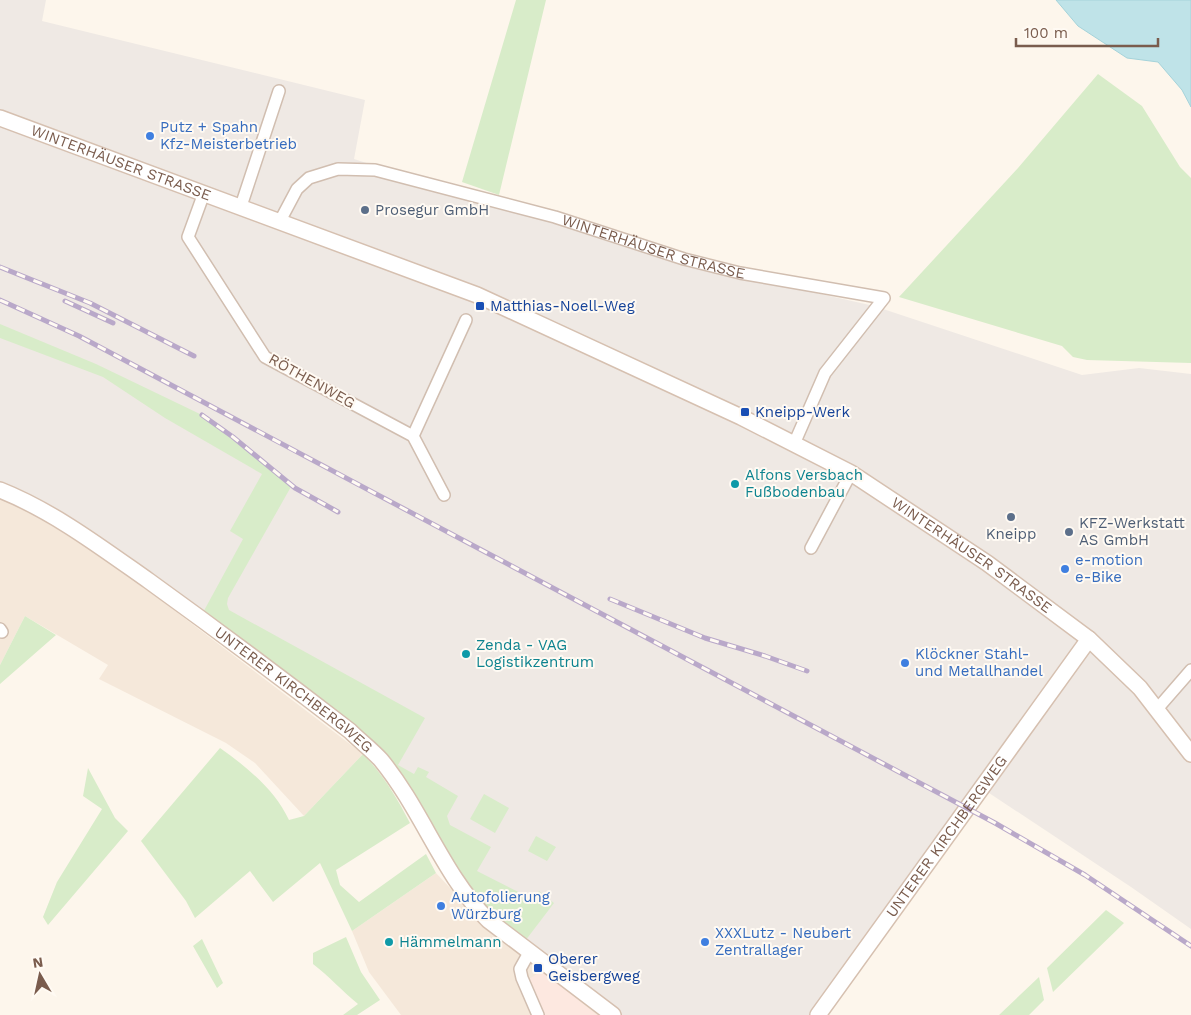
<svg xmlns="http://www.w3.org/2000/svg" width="1191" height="1015" viewBox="0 0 1191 1015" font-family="'Work Sans',sans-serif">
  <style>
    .residential { fill: #f5e8da }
    .commercial { fill: #fde8e0 }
    .industrial { fill: #efe9e4 }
    .green { fill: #d8ecc9 }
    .water { fill: #bfe3e8; stroke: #a5d3da }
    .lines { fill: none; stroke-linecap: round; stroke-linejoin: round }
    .street-casing { stroke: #d1beb0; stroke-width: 14 }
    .secondary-casing { stroke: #d6c0b0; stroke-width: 18 }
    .street { stroke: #fff; stroke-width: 11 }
    .secondary { stroke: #fff; stroke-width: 15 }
    .rail-casing { stroke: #b9a8c9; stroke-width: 5 }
    .rail { stroke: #fffaf3; stroke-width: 3; stroke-dasharray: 9; stroke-linecap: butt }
    .shop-dot { fill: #3f7fe0; stroke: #fffaf3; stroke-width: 2 }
    .service-dot { fill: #5c6f8a; stroke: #fffaf3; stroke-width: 2 }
    .transit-dot { fill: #1a4fb4; stroke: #fffaf3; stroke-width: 2 }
    .culture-dot { fill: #0f9aa8; stroke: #fffaf3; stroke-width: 2 }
    .labels { text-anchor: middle; stroke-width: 4; stroke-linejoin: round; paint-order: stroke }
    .shop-label { font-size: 15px; fill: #366cbe; stroke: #fffaf3; text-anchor: start }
    .street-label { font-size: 15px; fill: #7a5c4d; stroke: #fffaf3 }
    .service-label { font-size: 15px; fill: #4e5e75; stroke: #fffaf3; text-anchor: start }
    .transit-label { font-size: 15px; fill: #164399; stroke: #fffaf3; text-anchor: start }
    .culture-label { font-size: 15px; fill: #0d838f; stroke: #fffaf3; text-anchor: start }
  </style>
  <rect width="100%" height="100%" fill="#fdf6ec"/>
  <path class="residential" d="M0,497L13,502L112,563L363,754L304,816L255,763L226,743L99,679L108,665L25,616L0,665Z
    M436,873L484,924L610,1015H401L369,972L352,931Z"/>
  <path class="commercial" d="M542,971L597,1015H530L529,979Z"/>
  <path class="industrial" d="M0,0H46L42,21L365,100L354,159L434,185L684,263L874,306L1082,375L1139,368L1191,374V929L1131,887L983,789L818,1015H615L488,920L381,760L200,618L122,553L19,489L0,481Z"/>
  <path class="green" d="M516,0H546L499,195L462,182Z
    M1098,74L1142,106L1180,167L1191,178V363L1087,360L1073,357L1062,346L899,297L1018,168Z
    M0,324L96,364L202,415L292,485L228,598L227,604L229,610L425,718L398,765L414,774L418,767L429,772L426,777L458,796L447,816L450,825L491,847L477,871L534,900L539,891L554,903L522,945L488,920L381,760L200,618L243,539L230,531L262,474L165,418L103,377L0,338Z
    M25,616L56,635L0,684V665Z
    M220,748C247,767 275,790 289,820L304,816L363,754C383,774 397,798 410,823L336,870L340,885L359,902L426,854L436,873L352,931L320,863L273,902L250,871L195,918L186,901L141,841Z
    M88,768L115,818L128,831L48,925L43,917L57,882L102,809L83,796Z
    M484,794L509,808L495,833L470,819Z
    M536,836L556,847L547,861L528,851Z
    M1106,910L1124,923L1053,992L1047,968Z
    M346,937L361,972L380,1000L357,1015H343L358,1004C342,991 329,976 313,964V953Z
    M202,939L223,983L217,988L193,946Z
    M1039,977L1044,1000L1029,1015H999Z"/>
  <path class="water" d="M1056,0H1191V107L1182,90L1158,62L1127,58L1078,26Z"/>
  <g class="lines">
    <g class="street-casing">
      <g id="street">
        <path d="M204,193L188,237L265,357L413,436L444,495"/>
        <path d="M241,206L279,91"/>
        <path id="s1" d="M280,221L297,189L309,178L338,169L375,170L555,217L684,259L740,273L884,298L825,373L794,444"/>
        <path d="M413,436L466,320"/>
        <path d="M811,548L851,473"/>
        <path d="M0,629L2,632"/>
        <path d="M1158,708L1191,670"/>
        <path d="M530,951L520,969L522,978L538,1015"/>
      </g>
    </g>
    <g class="secondary-casing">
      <g id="secondary">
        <path id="s2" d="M0,118L477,295L741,417L851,473L987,563L1089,639L1140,688L1191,754"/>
        <path id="s3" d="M0,490C53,511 102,548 149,581C217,630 284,680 350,731C360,741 372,750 381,760C422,810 443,875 488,920L613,1015"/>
        <path id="s4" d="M818,1015L1089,639"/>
      </g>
    </g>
    <use href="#street" class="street"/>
    <use href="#secondary" class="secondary"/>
    <g class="rail-casing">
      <path id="rail" d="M0,267L90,303L194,356
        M0,300L79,336L995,823L1085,875L1191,946
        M65,301L113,323
        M202,415L233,437L295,488L338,512
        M610,599L705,638L765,656L807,671"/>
    </g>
    <use href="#rail" class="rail"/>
  </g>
  <g class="shop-dot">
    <circle cx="150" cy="136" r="5"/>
    <circle cx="1065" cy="569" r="5"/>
    <circle cx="905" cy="663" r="5"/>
    <circle cx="441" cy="906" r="5"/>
    <circle cx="705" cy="942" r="5"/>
  </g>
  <g class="service-dot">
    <circle cx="365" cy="210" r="5"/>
    <circle cx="1011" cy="517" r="5"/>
    <circle cx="1069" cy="532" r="5"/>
  </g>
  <g class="transit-dot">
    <rect x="475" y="301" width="10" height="10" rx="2.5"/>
    <rect x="740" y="407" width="10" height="10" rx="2.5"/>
    <rect x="533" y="963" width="10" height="10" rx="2.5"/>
  </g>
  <g class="culture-dot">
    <circle cx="735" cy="484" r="5"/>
    <circle cx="466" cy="654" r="5"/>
    <circle cx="389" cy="942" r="5"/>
  </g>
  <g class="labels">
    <g class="shop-label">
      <text x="160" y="132">Putz + Spahn<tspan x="160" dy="17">Kfz-Meisterbetrieb</tspan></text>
      <text x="1075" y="565">e-motion<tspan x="1075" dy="17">e-Bike</tspan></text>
      <text x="915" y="659">Klöckner Stahl-<tspan x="915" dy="17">und Metallhandel</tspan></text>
      <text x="451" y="902">Autofolierung<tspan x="451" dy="17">Würzburg</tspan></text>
      <text x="715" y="938">XXXLutz - Neubert<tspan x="715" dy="17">Zentrallager</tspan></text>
    </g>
    <g class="street-label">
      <text dy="5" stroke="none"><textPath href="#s2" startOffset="129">WINTERHÄUSER STRASSE</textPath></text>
      <text dy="5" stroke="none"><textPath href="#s1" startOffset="409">WINTERHÄUSER STRASSE</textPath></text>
      <text transform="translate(312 381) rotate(29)" y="5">RÖTHENWEG</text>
      <text dy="5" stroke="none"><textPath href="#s2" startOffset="1069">WINTERHÄUSER STRASSE</textPath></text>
      <text dy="5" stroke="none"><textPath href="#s3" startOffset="356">UNTERER KIRCHBERGWEG</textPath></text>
      <text dy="5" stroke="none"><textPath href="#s4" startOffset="220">UNTERER KIRCHBERGWEG</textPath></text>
    </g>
    <g class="service-label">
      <text x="375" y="215">Prosegur GmbH</text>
      <text x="1079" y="528">KFZ-Werkstatt<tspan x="1079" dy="17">AS GmbH</tspan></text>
      <text x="1011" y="539" text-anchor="middle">Kneipp</text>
    </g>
    <g class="transit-label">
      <text x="490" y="311">Matthias-Noell-Weg</text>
      <text x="755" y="417">Kneipp-Werk</text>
      <text x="548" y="964">Oberer<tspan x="548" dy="17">Geisbergweg</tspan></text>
    </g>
    <g class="culture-label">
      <text x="745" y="480">Alfons Versbach<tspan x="745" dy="17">Fußbodenbau</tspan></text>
      <text x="476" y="650">Zenda - VAG<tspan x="476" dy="17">Logistikzentrum</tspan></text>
      <text x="399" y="947">Hämmelmann</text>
    </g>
  </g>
  <g transform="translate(40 975) rotate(351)" stroke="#fffaf3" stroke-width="4" paint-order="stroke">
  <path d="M0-4L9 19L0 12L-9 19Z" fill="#7a5c4d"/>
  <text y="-8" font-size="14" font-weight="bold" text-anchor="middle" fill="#7a5c4d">N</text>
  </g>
  <path d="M1016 38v8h142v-8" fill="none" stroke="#7a5c4d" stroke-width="2.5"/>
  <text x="1024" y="38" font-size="15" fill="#7a5c4d" stroke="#fffaf3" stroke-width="4" paint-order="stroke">100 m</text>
</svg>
